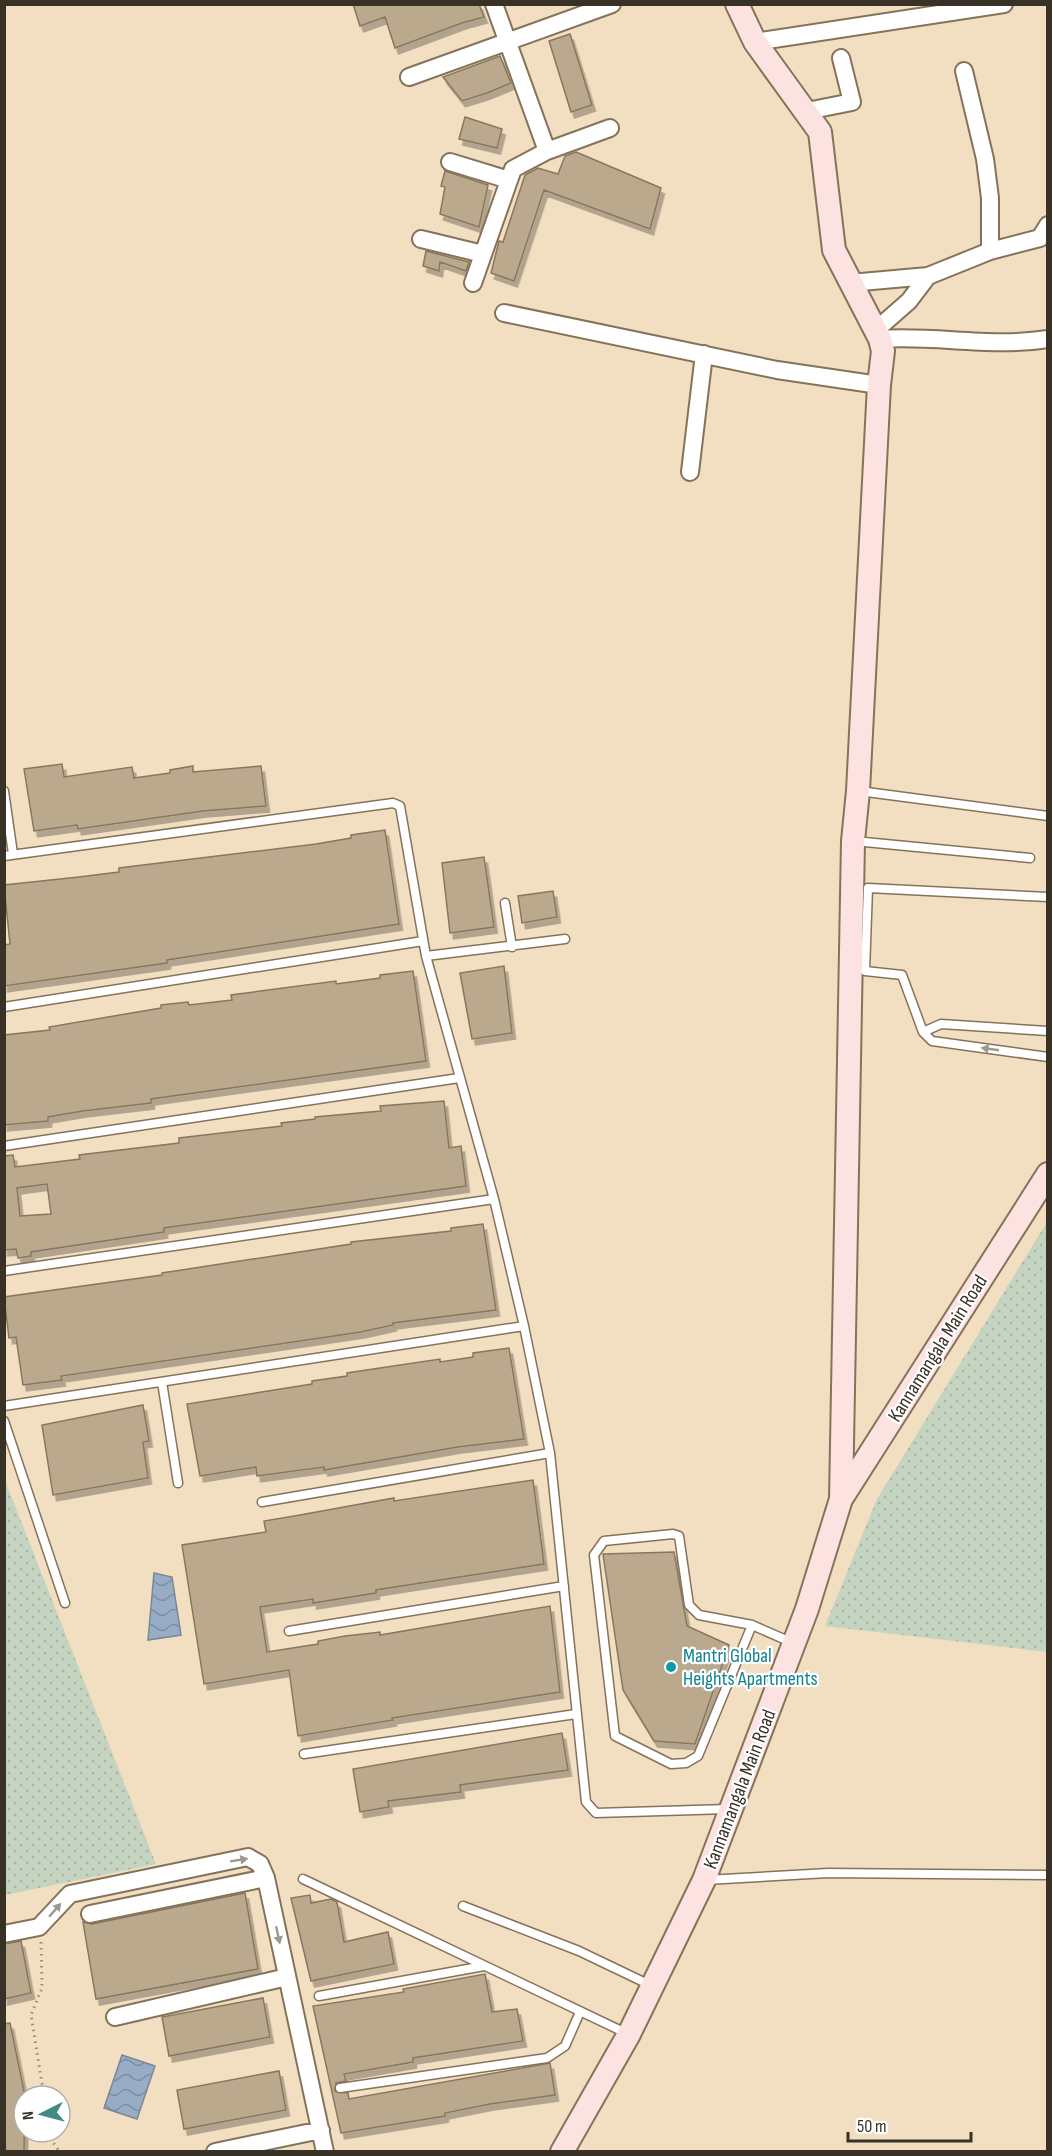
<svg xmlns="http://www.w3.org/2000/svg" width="1052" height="2156" viewBox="0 0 1052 2156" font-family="'Sofia Sans Condensed',sans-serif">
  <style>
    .grass { fill: url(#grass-dots) }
    .water { fill: url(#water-waves); stroke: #7a8895; stroke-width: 1.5 }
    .building { fill: #bba98e; stroke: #89775d; stroke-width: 1.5; fill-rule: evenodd; filter: url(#shadow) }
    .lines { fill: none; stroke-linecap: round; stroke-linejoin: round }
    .lane-casing { stroke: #857359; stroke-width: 11 }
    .street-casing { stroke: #857359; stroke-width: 20 }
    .secondary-casing { stroke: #857359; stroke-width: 26 }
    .path { stroke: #9b8d78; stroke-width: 3; stroke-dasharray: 1.5 4.5; stroke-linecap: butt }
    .lane { stroke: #fff; stroke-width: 8 }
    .street { stroke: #fff; stroke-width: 16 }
    .secondary { stroke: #fde2e2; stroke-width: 22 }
    .oneway { fill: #9c9892 }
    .culture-dot { fill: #0f9aa8; stroke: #fff; stroke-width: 2 }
    .labels { text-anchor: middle; stroke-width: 4.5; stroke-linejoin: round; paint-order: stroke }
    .street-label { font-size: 20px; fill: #383126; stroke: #fff }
    .culture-label { font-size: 20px; fill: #0d838f; stroke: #fff; text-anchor: start }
  </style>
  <defs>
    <pattern id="grass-dots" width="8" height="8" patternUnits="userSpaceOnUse" patternTransform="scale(1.5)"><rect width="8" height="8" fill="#c4d4c0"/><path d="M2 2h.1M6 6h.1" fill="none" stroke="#a9b6a5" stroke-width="1.8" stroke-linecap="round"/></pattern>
    <pattern id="water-waves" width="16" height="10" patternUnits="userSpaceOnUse" patternTransform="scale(1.5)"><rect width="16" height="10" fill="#97adc5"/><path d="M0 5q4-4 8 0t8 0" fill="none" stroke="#7c8da0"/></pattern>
    <filter id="shadow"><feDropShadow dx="3.5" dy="6" stdDeviation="0" flood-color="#0004"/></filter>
  </defs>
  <rect width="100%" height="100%" fill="#f2dec1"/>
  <path class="grass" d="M1047,1222V1652L825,1626L877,1499Z
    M4,1478L156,1864L5,1895H4Z"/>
  <path class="water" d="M154,1573L172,1577L181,1635L148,1640Z
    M122,2055L155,2066L137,2119L104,2108Z"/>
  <path class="building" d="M353,4H479L484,17L462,23L395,48L385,17L360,26Z
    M570,34L592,105L571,112L549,41Z
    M500,56L511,83L487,93L462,101L443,77Z
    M465,117L502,129L497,148L459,139Z
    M576,152L661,188L650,229L544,190L514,281L491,273L499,241L503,242L525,175L538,168L558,174L565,156Z
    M445,171L488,185L479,227L440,214L445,187L441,186Z
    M426,251L469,262L466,271L440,262L439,271L423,266Z
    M62,764L64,777L132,767L134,778L170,773V770L193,766V772L261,766L266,806L203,811L78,829L77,825L34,831L24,769Z
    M385,830L399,924L167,960V963L4,986V945L10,944L4,885L79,877L119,872V868L316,844L351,838V835Z
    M484,857L494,927L450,933L442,863Z
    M553,891L557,917L522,923L518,896Z
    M504,966L512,1033L472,1039L460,973Z
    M413,971L426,1061L151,1099V1103L83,1111L48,1117V1121L4,1125V1035L50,1030L49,1027L161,1008V1005L188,1002L189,1005L232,1000L231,995L336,981V984L380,978V975Z
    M444,1101L449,1148L461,1146L466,1186L164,1228V1232L31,1252V1256L18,1258L16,1249L4,1250V1156L13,1155L15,1167L80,1159L79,1155L179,1143V1138L282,1126L281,1123L315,1119V1117L381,1111L380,1106ZM47,1184L51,1214L20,1216L17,1188Z
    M483,1224L496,1310L393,1323V1325L361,1332L61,1376L62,1380L23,1385L16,1337L9,1338L4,1297L162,1275V1273L351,1244V1242L451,1231V1228Z
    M509,1348L524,1439L458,1447L324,1470V1467L257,1476L256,1467L200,1476L187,1404L312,1384V1381L347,1376V1373L440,1359V1362L473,1357V1353Z
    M143,1405L149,1441L143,1442L148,1478L53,1495L42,1425Z
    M533,1480L544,1564L376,1590V1593L313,1603V1599L260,1607L267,1652L318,1644V1641L345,1636L380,1632V1635L550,1606L560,1692L392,1718L393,1720L298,1736L289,1670L204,1684L182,1545L266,1532L264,1521L300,1515L394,1498V1501Z
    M674,1552L687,1626L729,1645L695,1744L654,1741L623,1690L603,1554Z
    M562,1733L568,1770L460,1785L461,1792L388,1801L389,1807L360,1812L353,1769Z
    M245,1893L258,1969L96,1999L83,1922L92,1924Z
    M310,1895L311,1903L331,1899L337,1902L344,1942L388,1932L394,1964L311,1981L291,1898Z
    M21,1941L31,1993L4,1999V1944Z
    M485,1974L492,2012L517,2009L523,2041L413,2058V2062L344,2074L346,2081L336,2083L335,2091L348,2093L349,2099L550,2063L555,2095L490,2104L445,2113V2116L341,2133L313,2006L404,1992L403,1989Z
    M263,1998L270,2037L169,2056L162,2017Z
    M10,2023L25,2096L24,2151H4V2024Z
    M279,2071L286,2110L184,2129L177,2090Z"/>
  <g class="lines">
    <g class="lane-casing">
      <path id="lane" d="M4,791L13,854
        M859,791L1048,816
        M854,841L1030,858
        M4,856L393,803L400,806L426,956L494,1199L524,1326L550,1453L586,1802L596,1813L728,1809
        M1048,897L868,888L865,971L902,975L923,1032L932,1041L1048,1057
        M505,903L512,947
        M426,956L565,939
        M4,1007L423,941
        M923,1032L941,1024L1048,1031
        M4,1146L459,1078
        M4,1271L494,1199
        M162,1382L178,1483
        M4,1406L524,1326
        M4,1421L65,1603
        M262,1502L550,1453
        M752,1625L698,1756L686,1763L671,1764L615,1736L594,1555L604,1541L673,1534L679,1536L689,1605L699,1615L752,1625L793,1643
        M289,1631L564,1586
        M304,1754L576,1714
        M303,1879L628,2034
        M706,1880L828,1873L1048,1875
        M463,1906L579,1951L650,1985
        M319,1996L484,1966
        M340,2088L547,2058L565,2046L580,2012"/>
    </g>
    <g class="street-casing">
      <path id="street" d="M494,4L547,151
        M755,42L1004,4
        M964,71L985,159L990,198V251
        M409,77L612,4
        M807,111L852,102L841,58
        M450,162L509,180
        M421,239L483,254
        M473,283L513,169L547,151L610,128
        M850,283L928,276L990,251L1040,238L1048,225
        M504,313L777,370L879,385
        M876,330L909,301L928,276
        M880,339C937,335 990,348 1048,339
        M690,472L704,354
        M90,1914L266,1878
        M4,1934L39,1927L70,1894L248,1857L260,1864L266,1878L325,2152
        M115,2017L287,1977
        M215,2152L321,2130"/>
    </g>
    <g class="secondary-casing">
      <path id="secondary" d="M737,4L755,42L820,132L834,250L880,339L883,351L879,385L858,791L853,841L841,1499
        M562,2152L629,2034L704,1880L807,1609L841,1499L1048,1174"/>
    </g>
    <path class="path" d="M41,1942L42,1988L31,2015L44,2096
      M50,2132L52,2141L60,2152"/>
    <use href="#lane" class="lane"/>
    <use href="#street" class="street"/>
    <use href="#secondary" class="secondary"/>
  </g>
  <defs><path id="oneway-solid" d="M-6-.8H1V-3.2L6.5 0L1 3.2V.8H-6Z" transform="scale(1.5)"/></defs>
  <g class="oneway">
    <use href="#oneway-solid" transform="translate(990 1049) rotate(-172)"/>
    <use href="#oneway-solid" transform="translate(239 1860) rotate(-9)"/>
    <use href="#oneway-solid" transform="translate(55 1910) rotate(-49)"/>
    <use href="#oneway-solid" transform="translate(278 1935) rotate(78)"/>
  </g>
  <circle class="culture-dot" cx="671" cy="1667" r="6"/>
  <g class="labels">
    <g class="street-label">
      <text transform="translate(937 1348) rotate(-58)" y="7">Kannamangala Main Road</text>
      <text transform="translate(739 1789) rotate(-69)" y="7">Kannamangala Main Road</text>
    </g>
    <g class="culture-label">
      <text x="683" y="1662">Mantri Global<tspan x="683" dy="23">Heights Apartments</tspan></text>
    </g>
  </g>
  <rect width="1052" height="2156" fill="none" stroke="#383126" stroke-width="12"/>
  <g transform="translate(42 2114) rotate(264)"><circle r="28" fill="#ffffff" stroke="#afada8" stroke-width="1.5"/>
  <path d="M0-4.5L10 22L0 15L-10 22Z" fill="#428a86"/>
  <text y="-9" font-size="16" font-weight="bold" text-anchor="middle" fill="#383126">N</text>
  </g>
  <path d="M848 2132v9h123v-9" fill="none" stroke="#383126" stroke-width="3"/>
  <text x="857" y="2132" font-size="18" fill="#383126" stroke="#ffffff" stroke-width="4.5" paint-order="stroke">50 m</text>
</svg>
